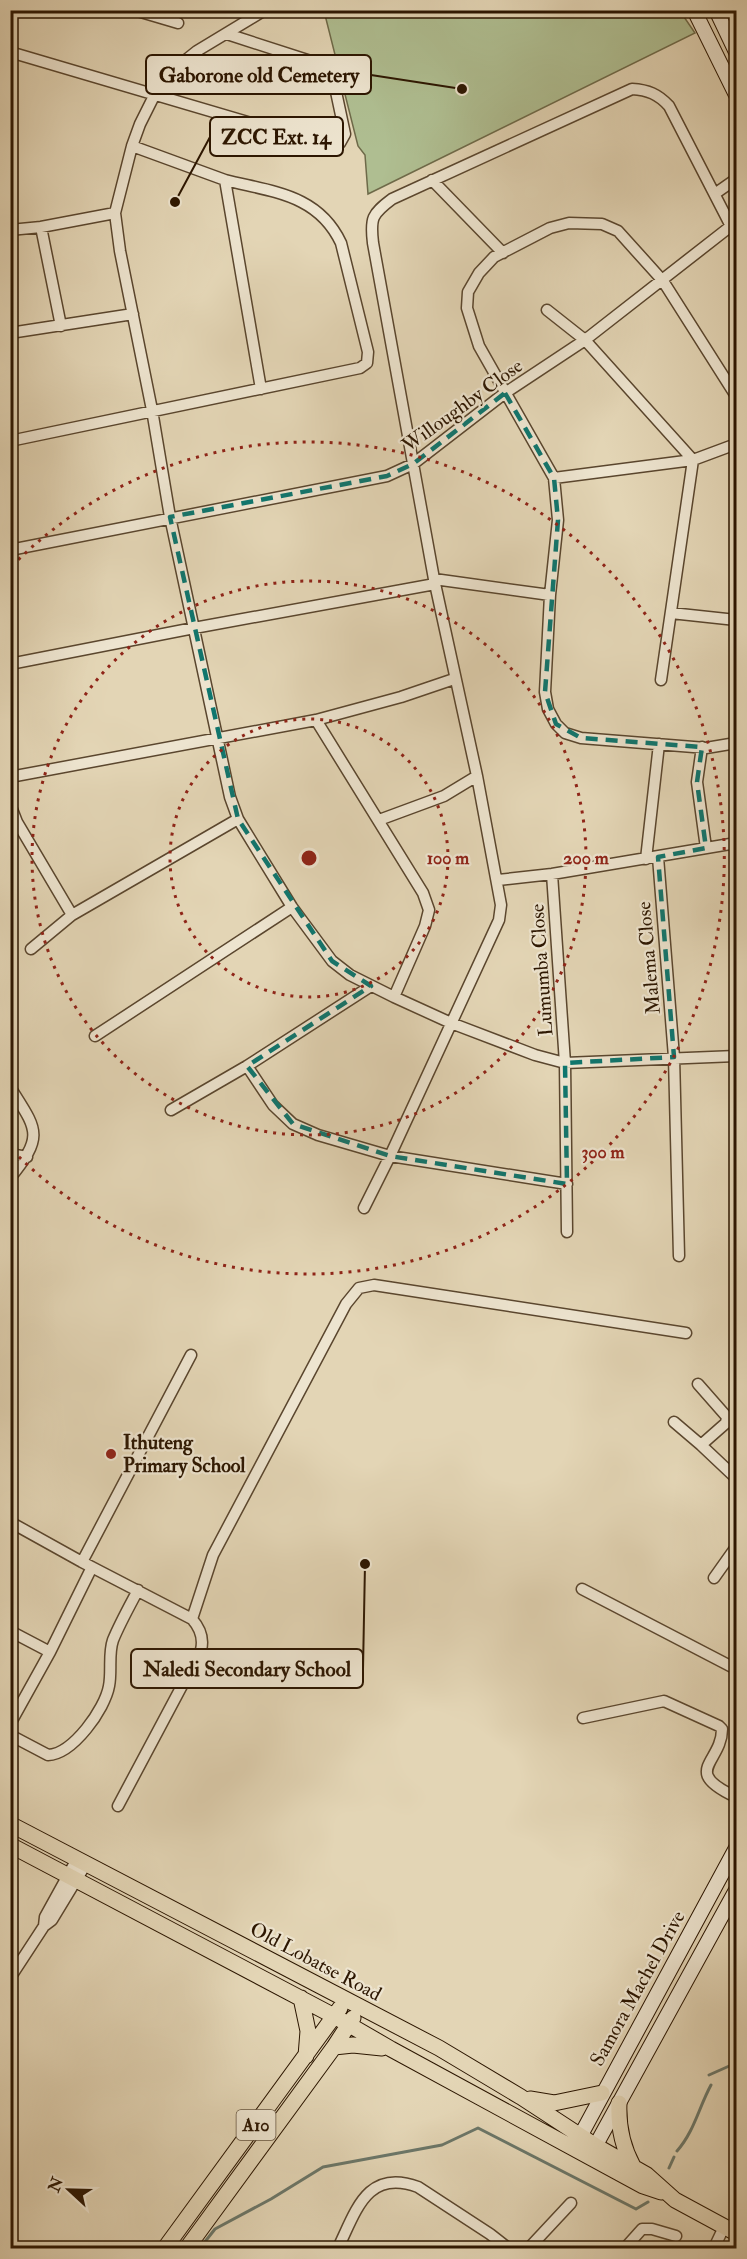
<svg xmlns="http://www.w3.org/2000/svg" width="747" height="2259" viewBox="0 0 747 2259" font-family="'IM FELL Double Pica',serif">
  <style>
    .green { fill: #afbe91; stroke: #6e6a49; stroke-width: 1.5 }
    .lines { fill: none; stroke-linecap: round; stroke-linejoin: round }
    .stream { stroke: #6b7769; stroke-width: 3 }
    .street-casing { stroke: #5a462e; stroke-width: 13 }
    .secondary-casing { stroke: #2c1601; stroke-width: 16 }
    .primary-casing { stroke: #2c1601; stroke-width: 17 }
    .street { stroke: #ede4cf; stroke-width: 10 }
    .secondary { stroke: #ede4cf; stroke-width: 14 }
    .primary { stroke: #e3d5b5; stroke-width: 15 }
    .marked { fill: none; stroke: #0f766e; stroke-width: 4.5; stroke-dasharray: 12 8; stroke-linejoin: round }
    .ring { fill: none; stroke: #8f2418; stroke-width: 3; stroke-dasharray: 3 6 }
    .poi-dot { fill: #8f2418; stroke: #ede4cf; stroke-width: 2 }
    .labels { text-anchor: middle; stroke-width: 4.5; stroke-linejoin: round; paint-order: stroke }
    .shield { fill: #ede4cf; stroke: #66543f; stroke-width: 1.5 }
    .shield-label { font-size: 18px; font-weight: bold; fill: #2c1601 }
    .street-label { font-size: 20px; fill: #2c1601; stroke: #ede4cf }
    .poi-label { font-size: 20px; font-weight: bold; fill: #2c1601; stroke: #ede4cf; text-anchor: start }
    .centre { fill: #8f2418; stroke: #ede4cf; stroke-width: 3 }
    .ring-label { font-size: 18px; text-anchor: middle; font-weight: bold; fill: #8f2418; stroke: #ede4cf; stroke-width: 4.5; stroke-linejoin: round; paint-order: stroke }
    .leader { fill: none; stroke: #2c1601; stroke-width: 2 }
    .callout-dot { fill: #2c1601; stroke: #ede4cf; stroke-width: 2 }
    .callout { fill: #ede4cf; stroke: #2c1601; stroke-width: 2 }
    .callout-label { font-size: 21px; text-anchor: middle; font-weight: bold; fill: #2c1601 }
  </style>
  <rect width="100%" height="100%" fill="#e3d5b5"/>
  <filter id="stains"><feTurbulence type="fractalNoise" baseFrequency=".00333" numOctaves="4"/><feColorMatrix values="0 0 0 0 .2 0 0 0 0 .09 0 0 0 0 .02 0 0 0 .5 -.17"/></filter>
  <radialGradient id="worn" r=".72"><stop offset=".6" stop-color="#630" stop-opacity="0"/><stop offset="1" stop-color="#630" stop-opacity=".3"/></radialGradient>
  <path class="green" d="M324,11H680L695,33L368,194L365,155L358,146Z"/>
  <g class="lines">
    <path class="stream" d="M709,2075L736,2063
      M677,2151C694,2132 699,2107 711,2085
      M669,2168L674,2157
      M200,2248L215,2229L271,2199L323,2167L442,2145L478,2128L636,2209L648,2202"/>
    <g class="street-casing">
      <path id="street" d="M134,10L178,23
        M265,10L197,51L172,71L155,94L140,124L132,146L115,213L120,251L152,410L170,517L230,797L238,819L292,907L332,961L350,975L394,997L451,1023L535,1055L565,1063L736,1056
        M10,52L332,147L340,143L345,134L332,73L326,66L227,34
        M132,146L225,180L261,389
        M432,180L503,253
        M716,193L736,179
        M41,227L61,326
        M10,230L41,227L115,213
        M547,310L585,340L693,460L661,680
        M10,333L133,314
        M736,396L663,281L618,231L602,224L569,223L550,228L494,257L479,273L468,292L467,308L479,346L554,478L558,520L550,595L545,692L548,709L556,724L565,733L581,738L706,748L736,743
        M10,441L360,368L367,363L368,352L341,243C318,194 272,192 225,180
        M554,478L693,460L736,444
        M10,550L387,476L413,464L505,393L585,340L731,226
        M434,579L550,595
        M671,613L736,620
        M10,664L194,628L435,584
        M316,720L423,893L429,910L425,926L394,997
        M702,747L697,782L706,848
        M10,777L316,720L401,697L454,679
        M10,804L17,822L72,915
        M379,820L444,796L477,776
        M658,857L674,1057L679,1256
        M646,859L659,744
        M552,874L565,1063L567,1232
        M498,880L552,874L736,843
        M31,949L72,915L238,819
        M95,1036L292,907
        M247,1066L273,1105L293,1124L318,1135L390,1156L567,1184
        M10,1087C37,1130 45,1135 10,1178
        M171,1110L247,1066L371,986
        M10,1154L27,1157
        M364,1208L390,1156L499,920L501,905L477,776L434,579L373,243C370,218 372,214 392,199L632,89C648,90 658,94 669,106L736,236
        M674,1422L701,1445L726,1423L727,1417L698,1384
        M701,1445L736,1478
        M10,1522L82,1562L192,1619C200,1628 204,1638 201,1650L118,1806
        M82,1562L191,1355
        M714,1578L736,1547
        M582,1589L736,1669
        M192,1619L213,1555L346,1304L359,1288L374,1285L686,1333
        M10,1631L50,1652
        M583,1718L664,1701L719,1726L722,1729C722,1763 680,1771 736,1797
        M10,1724L50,1652L92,1567
        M10,1735L48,1755C73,1754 105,1709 109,1686C112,1671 108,1654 113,1640C120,1623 129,1607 138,1590
        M44,1926L45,1917L77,1859
        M10,1978L44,1926L52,1920L86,1864
        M338,2248C356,2211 367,2168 418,2187L490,2234L508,2248
        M529,2248L571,2203
        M625,2248L642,2229H652L676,2236
        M714,2248L724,2227"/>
    </g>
    <g class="secondary-casing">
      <path id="secondary" d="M694,10L736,95
        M716,10L736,52
        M576,2144L736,1848
        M591,2154L736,1890"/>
    </g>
    <g class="primary-casing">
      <path id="primary" d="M10,1824L439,2048L521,2097L596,2146L647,2175L675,2200L736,2233
        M10,1845L334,2016L391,2049L643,2186L661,2192
        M301,1998L308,2031L306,2056
        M334,2047L353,2045L382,2048
        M530,2099L554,2103L602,2093
        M619,2103C618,2126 622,2146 633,2166
        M165,2248L340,2008
        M187,2248L334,2047L353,2018"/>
    </g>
    <use href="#street" class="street"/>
    <use href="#secondary" class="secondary"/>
    <use href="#primary" class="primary"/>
  </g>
  <path class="marked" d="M505,393L554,478L558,520L545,692L556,724L581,738L702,747L697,782L706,848L658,857L674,1057L565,1063L567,1184L390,1156L293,1124L247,1066L371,986L332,961L238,819L170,517L387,476L413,464Z"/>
  <g class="ring">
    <circle cx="309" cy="858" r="139"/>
    <circle cx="309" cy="858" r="277"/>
    <path d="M12 566A416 416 0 1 1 12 1150"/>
  </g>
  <circle class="poi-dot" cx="111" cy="1454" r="6"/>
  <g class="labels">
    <rect class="shield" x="236.5" y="2110" width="39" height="30" rx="4.5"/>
    <g class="shield-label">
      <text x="256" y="2131">A10</text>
    </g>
    <g class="street-label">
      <text transform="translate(462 405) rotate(-36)" y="7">Willoughby Close</text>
      <text transform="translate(648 958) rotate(-95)" y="7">Malema Close</text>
      <text transform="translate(541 970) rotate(-94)" y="7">Lumumba Close</text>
      <text transform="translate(316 1961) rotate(28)" y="7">Old Lobatse Road</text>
      <text transform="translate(637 1988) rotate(-61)" y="7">Samora Machel Drive</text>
    </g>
    <g class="poi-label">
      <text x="123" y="1449">Ithuteng<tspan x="123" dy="23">Primary School</tspan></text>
    </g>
  </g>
  <circle cx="309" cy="858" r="9" class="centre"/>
  <g class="ring-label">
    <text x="448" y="864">100 m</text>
    <text x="586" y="864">200 m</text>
    <text x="603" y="1158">300 m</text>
  </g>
  <path class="leader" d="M462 89L371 75M175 202L210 137M365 1564L363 1669"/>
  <g class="callout-dot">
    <circle cx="462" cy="89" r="6"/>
    <circle cx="175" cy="202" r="6"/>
    <circle cx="365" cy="1564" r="6"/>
  </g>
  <g class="callout">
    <rect x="146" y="55" width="225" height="39" rx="6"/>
    <rect x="210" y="117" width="133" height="39" rx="6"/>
    <rect x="131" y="1649" width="232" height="39" rx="6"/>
  </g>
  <g class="callout-label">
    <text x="259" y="82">Gaborone old Cemetery</text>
    <text x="276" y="144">ZCC Ext. 14</text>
    <text x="247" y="1676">Naledi Secondary School</text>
  </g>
  <rect width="747" height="2259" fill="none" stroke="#e3d5b5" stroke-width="36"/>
  <rect x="12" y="12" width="723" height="2235" fill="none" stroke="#2c1601" stroke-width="3"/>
  <rect x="18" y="18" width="711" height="2223" fill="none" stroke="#2c1601" stroke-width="1.5"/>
  <g transform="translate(69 2190) rotate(292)" stroke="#ede4cf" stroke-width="4.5" paint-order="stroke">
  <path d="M0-4.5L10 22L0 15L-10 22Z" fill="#2c1601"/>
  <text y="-9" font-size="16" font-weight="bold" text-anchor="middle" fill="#2c1601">N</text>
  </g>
  <rect width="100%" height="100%" filter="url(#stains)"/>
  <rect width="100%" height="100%" fill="url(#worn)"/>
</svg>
